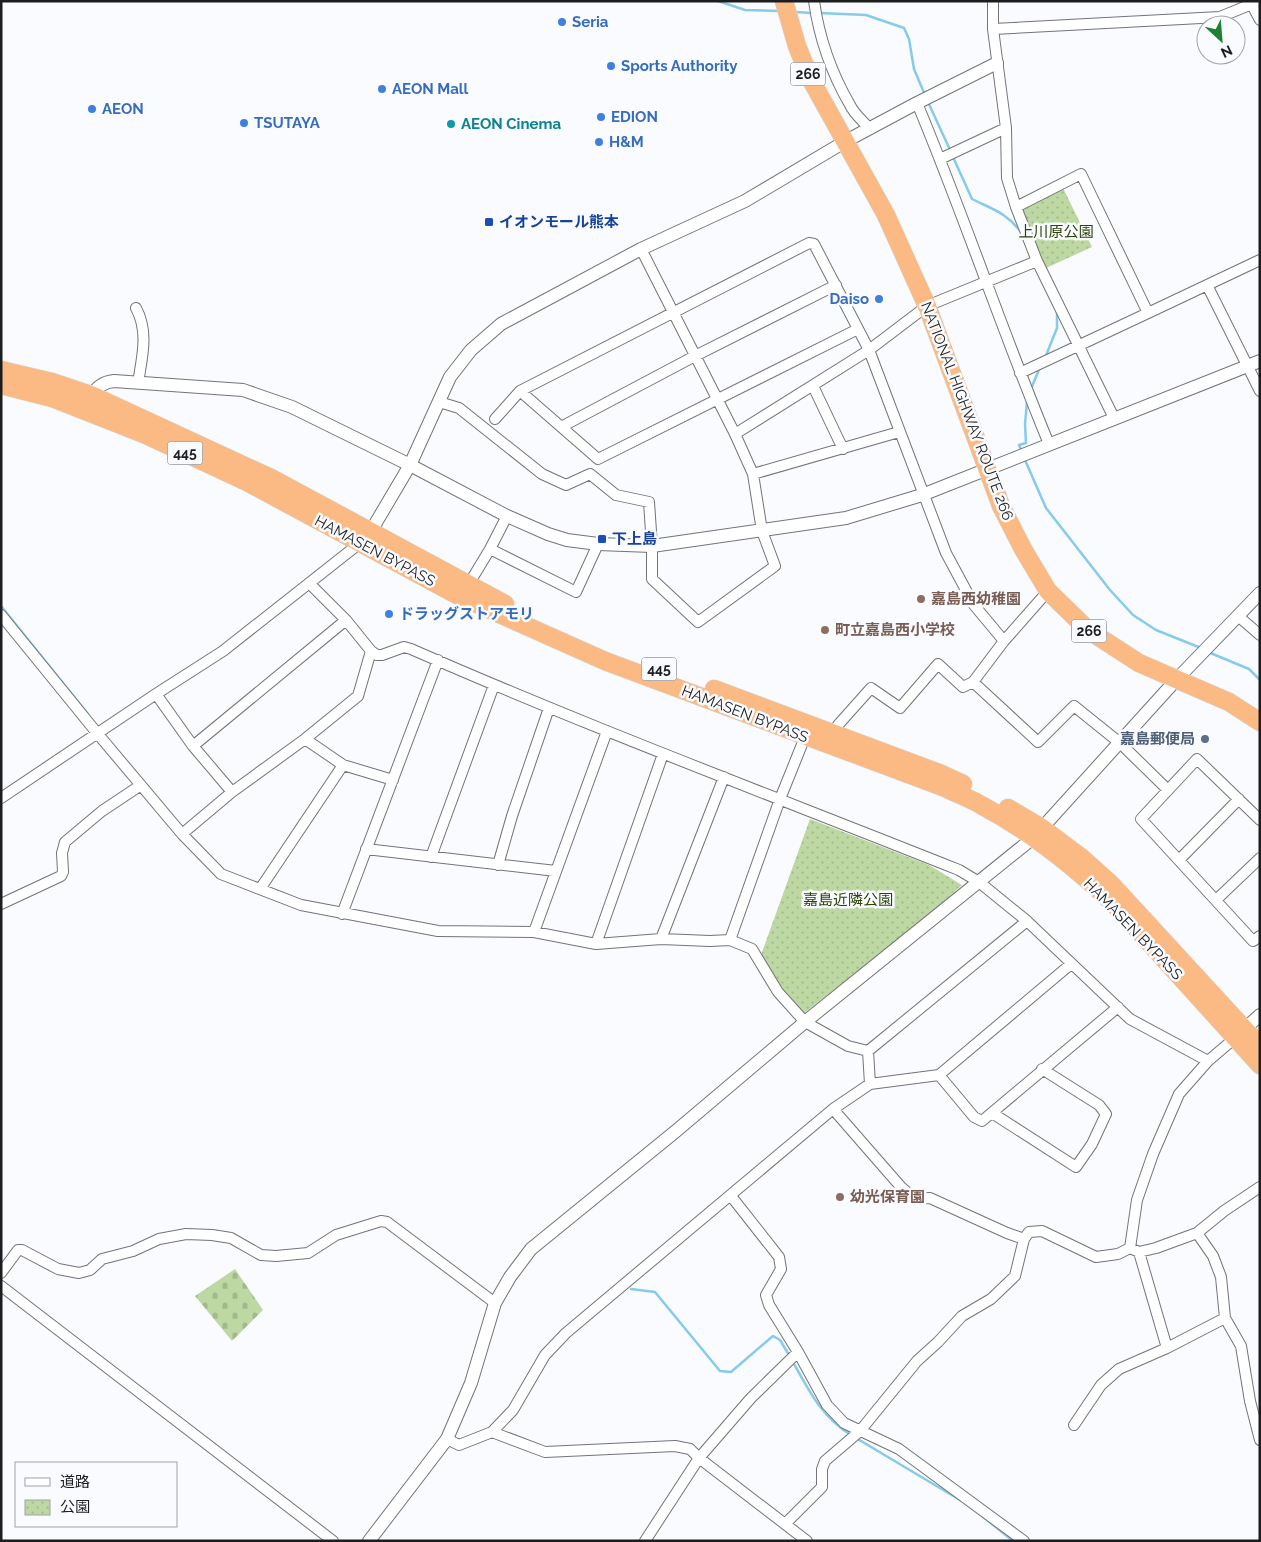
<svg xmlns="http://www.w3.org/2000/svg" width="1261" height="1542" viewBox="0 0 1261 1542" font-family="Raleway,'Noto Sans JP',sans-serif">
  <style>
    .cemetery { fill: url(#cemetery-stones) }
    .park { fill: url(#park-dots) }
    .lines { fill: none; stroke-linecap: round; stroke-linejoin: round }
    .stream { stroke: #86cbeb; stroke-width: 2.5 }
    .minor-casing { stroke: #727477; stroke-width: 12 }
    .tertiary-casing { stroke: #727477; stroke-width: 14 }
    .trunk-casing { stroke: #d6d6d6; stroke-width: 19 }
    .minor { stroke: #fff; stroke-width: 10 }
    .tertiary { stroke: #fff; stroke-width: 12 }
    .trunk { stroke: #fbba84; stroke-width: 18 }
    .shop-dot { fill: #3f7fe0; stroke: #f9fbff; stroke-width: 2 }
    .culture-dot { fill: #0f9aa8; stroke: #f9fbff; stroke-width: 2 }
    .transit-dot { fill: #1a4fb4; stroke: #f9fbff; stroke-width: 2 }
    .education-dot { fill: #8d6e63; stroke: #f9fbff; stroke-width: 2 }
    .service-dot { fill: #5c6f8a; stroke: #f9fbff; stroke-width: 2 }
    .labels { text-anchor: middle; stroke-width: 5; stroke-linejoin: round; paint-order: stroke }
    .shield { fill: #f9fbff; stroke: #5e6062; stroke-width: 1 }
    .shield-label { font-size: 14px; font-weight: bold; fill: #1c1d1e }
    .shop-label { font-size: 15px; font-weight: bold; fill: #366cbe; stroke: #f9fbff; text-anchor: start }
    .culture-label { font-size: 15px; font-weight: bold; fill: #0d838f; stroke: #f9fbff; text-anchor: start }
    .transit-label { font-size: 15px; font-weight: bold; fill: #164399; stroke: #f9fbff; text-anchor: start }
    .park-label { font-size: 15px; fill: #2c4506; stroke: #f9fbff }
    .street-label { font-size: 15px; fill: #1c1d1e; stroke: #f9fbff }
    .education-label { font-size: 15px; font-weight: bold; fill: #785e54; stroke: #f9fbff; text-anchor: start }
    .service-label { font-size: 15px; font-weight: bold; fill: #4e5e75; stroke: #f9fbff; text-anchor: end }
  </style>
  <defs>
    <pattern id="cemetery-stones" width="16" height="16" patternUnits="userSpaceOnUse" patternTransform="scale(1.25)"><rect width="16" height="16" fill="#bdd8a3"/><path d="M2 7V4a2 2 0 0 1 4 0v3zM10 15v-3a2 2 0 0 1 4 0v3z" fill="#a2b98c"/></pattern>
    <pattern id="park-dots" width="8" height="8" patternUnits="userSpaceOnUse" patternTransform="scale(1.25)"><rect width="8" height="8" fill="#bdd8a3"/><path d="M2 2h.1M6 6h.1" fill="none" stroke="#a2b98c" stroke-width="1.8" stroke-linecap="round"/></pattern>
  </defs>
  <rect width="100%" height="100%" fill="#f9fbff"/>
  <path class="cemetery" d="M235,1269L263,1310L232,1341L195,1296Z"/>
  <path class="park" d="M1062,186L1092,247L1044,269L1017,206Z
    M810,819L929,865L962,885L923,920L803,1014L781,990L761,955Z"/>
  <g class="lines">
    <path class="stream" d="M718,1L745,10L780,11
      M795,12L812,13
      M820,13L866,15L904,28L909,39L914,69L925,95
      M928,102L951,152
      M953,157L972,199C992,209 1007,213 1021,232
      M1045,358L1057,328V311
      M1031,389L1040,367
      M1022,452L1019,445L1026,443L1025,424L1027,402
      M1025,460L1046,508L1110,590L1133,615L1156,630L1201,648
      M1,606L88,714
      M1208,652L1249,669L1260,680
      M631,1289L655,1292L720,1371L731,1372L773,1336L780,1340L789,1355
      M793,1362C809,1391 822,1417 851,1435
      M856,1438L960,1500
      M981,1515L1013,1541"/>
    <g class="minor-casing">
      <path id="minor" d="M814,1C819,37 832,74 850,105C854,114 863,121 870,129
        M993,1V29L1006,128L1007,178L1016,207L1037,261L1114,418
        M1252,5L1260,20
        M993,29L1220,17L1259,1
        M917,103C964,215 1002,331 1049,444
        M940,159L1006,128
        M1016,207L1081,174L1148,313L1020,373
        M1207,285L1260,391
        M136,308C149,332 142,357 138,383
        M1148,313L1260,260
        M813,386L843,449
        M520,391L598,459L858,329
        M439,402L459,408L542,474L566,485L590,474L616,495L649,502L652,546V579L698,622L775,566L762,531L753,474L735,434L641,249
        M495,419L520,391L809,243L814,244L869,350L946,553L974,605L1004,641
        M561,427L695,356L836,285
        M735,434L869,350L927,306L1037,261
        M753,474L899,432
        M490,549L576,592L598,544
        M309,583L346,620L371,651L377,655H382L404,647L411,649C591,728 776,797 959,870L979,882L1027,921L1130,1019L1208,1061
        M467,587L490,549L507,516
        M1,615L97,733L182,834L221,874L301,905L438,931L534,932L596,944L661,939L710,941L730,940L752,949L778,992L805,1022L848,1046L868,1051
        M1238,616L1260,635
        M973,682L1038,742L1074,706L1120,743L1168,790
        M156,694L193,746L232,792
        M838,725L871,688L900,708L938,664L963,687L973,682L1004,641L1048,591
        M305,739L343,765L393,780
        M193,746L346,620
        M1,798L156,694L223,651L360,543
        M1260,820L1197,759L1141,819L1253,941L1260,936
        M182,834L232,792L305,739L358,696L371,651
        M366,849L556,871
        M431,857L494,685
        M1179,860L1239,799
        M498,865L512,816L549,708
        M260,889L343,765
        M1216,900L1260,858
        M1,904L61,876L63,872L62,853L65,842L102,811L141,785
        M342,914L438,660
        M534,932L607,731
        M661,939L724,777
        M730,940L780,799L807,732
        M596,944L663,754
        M868,1051L1027,921
        M868,1051L870,1084
        M939,1075L974,1117L982,1121L1118,1007
        M833,1109L901,1187L915,1199L930,1198L1007,1233L1024,1239
        M992,1113L1076,1167L1092,1144L1106,1114L1099,1105L1042,1069
        M731,1196L779,1257L781,1269L766,1295L769,1305L798,1352L827,1405L844,1423L899,1449L1024,1541
        M1197,1233L1213,1256L1221,1277L1225,1318L1241,1346L1250,1401L1260,1440
        M1130,1248L1137,1200L1153,1154L1179,1094L1208,1061L1235,1038
        M1139,1252L1167,1348
        M1,1273L18,1250H22L58,1269L79,1273L90,1270L102,1259L133,1251L159,1239L186,1234L212,1235L231,1238L261,1255L276,1256L308,1253L336,1235L381,1221L387,1222L495,1303
        M1,1286L333,1541
        M1074,1425L1101,1385L1119,1369L1167,1348L1225,1318
        M492,1432L545,1452L675,1446L690,1449L699,1458L807,1541
        M447,1439L459,1445L492,1432L513,1410L545,1355L566,1333L833,1109L870,1084L939,1075L1071,964
        M785,1524L822,1487V1469L825,1461L860,1431L917,1361L938,1342L962,1316L991,1299L1015,1276L1024,1239L1029,1232L1042,1231L1096,1257L1118,1254L1130,1248L1139,1252L1156,1248L1197,1233L1224,1211L1260,1187
        M645,1541L699,1458L751,1398L798,1352"/>
    </g>
    <g class="tertiary-casing">
      <path id="tertiary" d="M87,400C95,391 100,382 114,381L243,390L292,407L410,465L507,516L548,534L567,540L598,544L652,546L846,518L922,495L1260,361
        M365,537L371,531L410,465L450,377L471,350L501,324L641,249L745,201L846,141L917,103L997,63
        M1239,1034L1260,1015
        M369,1541L447,1439L471,1383L495,1303L510,1277L531,1249L676,1131L805,1022L1033,838L1176,680L1260,593"/>
    </g>
    <g class="trunk-casing">
      <path id="trunk" d="M784,1L797,46L810,78L886,215L927,306L1001,506L1023,549L1048,591L1088,630L1139,663L1229,702L1260,722
        M1,370L52,382L91,395L273,479L505,604
        M1,385L52,398L146,435L247,482L457,595L605,661L943,787C955,793 969,798 981,805C1030,831 1076,868 1116,906L1260,1065
        M714,689L939,773L963,784
        M1008,808L1042,828L1082,858L1111,884L1260,1046"/>
    </g>
    <use href="#minor" class="minor"/>
    <use href="#tertiary" class="tertiary"/>
    <use href="#trunk" class="trunk"/>
  </g>
  <g class="shop-dot">
    <circle cx="562" cy="22" r="5"/>
    <circle cx="611" cy="66" r="5"/>
    <circle cx="382" cy="89" r="5"/>
    <circle cx="92" cy="109" r="5"/>
    <circle cx="601" cy="117" r="5"/>
    <circle cx="244" cy="123" r="5"/>
    <circle cx="599" cy="142" r="5"/>
    <circle cx="879" cy="299" r="5"/>
    <circle cx="389" cy="614" r="5"/>
  </g>
  <circle class="culture-dot" cx="451" cy="124" r="5"/>
  <g class="transit-dot">
    <rect x="484" y="217" width="10" height="10" rx="2.5"/>
    <rect x="597" y="534" width="10" height="10" rx="2.5"/>
  </g>
  <g class="education-dot">
    <circle cx="921" cy="599" r="5"/>
    <circle cx="825" cy="630" r="5"/>
    <circle cx="840" cy="1197" r="5"/>
  </g>
  <circle class="service-dot" cx="1205" cy="739" r="5"/>
  <g class="labels">
    <g class="shield">
      <rect x="790.5" y="62.5" width="35" height="23" rx="4"/>
      <rect x="167.5" y="441.5" width="35" height="23" rx="4"/>
      <rect x="1071.5" y="619.5" width="35" height="23" rx="4"/>
      <rect x="641.5" y="657.5" width="35" height="23" rx="4"/>
    </g>
    <g class="shield-label">
      <text x="808" y="79">266</text>
      <text x="185" y="458">445</text>
      <text x="1089" y="636">266</text>
      <text x="659" y="674">445</text>
    </g>
    <g class="shop-label">
      <text x="572" y="27">Seria</text>
      <text x="621" y="71">Sports Authority</text>
      <text x="392" y="94">AEON Mall</text>
      <text x="102" y="114">AEON</text>
      <text x="611" y="122">EDION</text>
      <text x="254" y="128">TSUTAYA</text>
      <text x="609" y="147">H&amp;M</text>
      <text x="869" y="304" text-anchor="end">Daiso</text>
      <text x="399" y="619">ドラッグストアモリ</text>
    </g>
    <g class="culture-label">
      <text x="461" y="129">AEON Cinema</text>
    </g>
    <g class="transit-label">
      <text x="499" y="227">イオンモール熊本</text>
      <text x="612" y="544">下上島</text>
    </g>
    <g class="park-label">
      <text x="1056" y="237">上川原公園</text>
      <text x="848" y="905">嘉島近隣公園</text>
    </g>
    <g class="street-label">
      <text transform="translate(967 411) rotate(69)" y="5">NATIONAL HIGHWAY ROUTE 266</text>
      <text transform="translate(375 551) rotate(28)" y="5">HAMASEN BYPASS</text>
      <text transform="translate(745 714) rotate(21)" y="5">HAMASEN BYPASS</text>
      <text transform="translate(1133 929) rotate(46)" y="5">HAMASEN BYPASS</text>
    </g>
    <g class="education-label">
      <text x="931" y="604">嘉島西幼稚園</text>
      <text x="835" y="635">町立嘉島西小学校</text>
      <text x="850" y="1202">幼光保育園</text>
    </g>
    <g class="service-label">
      <text x="1195" y="744">嘉島郵便局</text>
    </g>
  </g>
  <rect width="1261" height="1542" fill="none" stroke="#1c1d1e" stroke-width="5"/>
  <rect x="15" y="1462" width="162" height="65" fill="#f9fbff" stroke="#a1a2a5"/>
  <rect x="25" y="1478" width="25" height="8" fill="#ffffff" stroke="#a1a2a5"/>
  <text x="60" y="1487" font-size="15" fill="#1c1d1e">道路</text>
  <rect x="25" y="1500" width="25" height="15" fill="url(#park-dots)" stroke="#a1a2a5"/>
  <text x="60" y="1512" font-size="15" fill="#1c1d1e">公園</text>
  <g transform="translate(1221 40) rotate(154)"><circle r="24" fill="#f9fbff" stroke="#a1a2a5"/>
  <path d="M0-4L9 19L0 12L-9 19Z" fill="#1f8032"/>
  <text y="-8" font-size="14" font-weight="bold" text-anchor="middle" fill="#1c1d1e">N</text>
  </g>
</svg>
